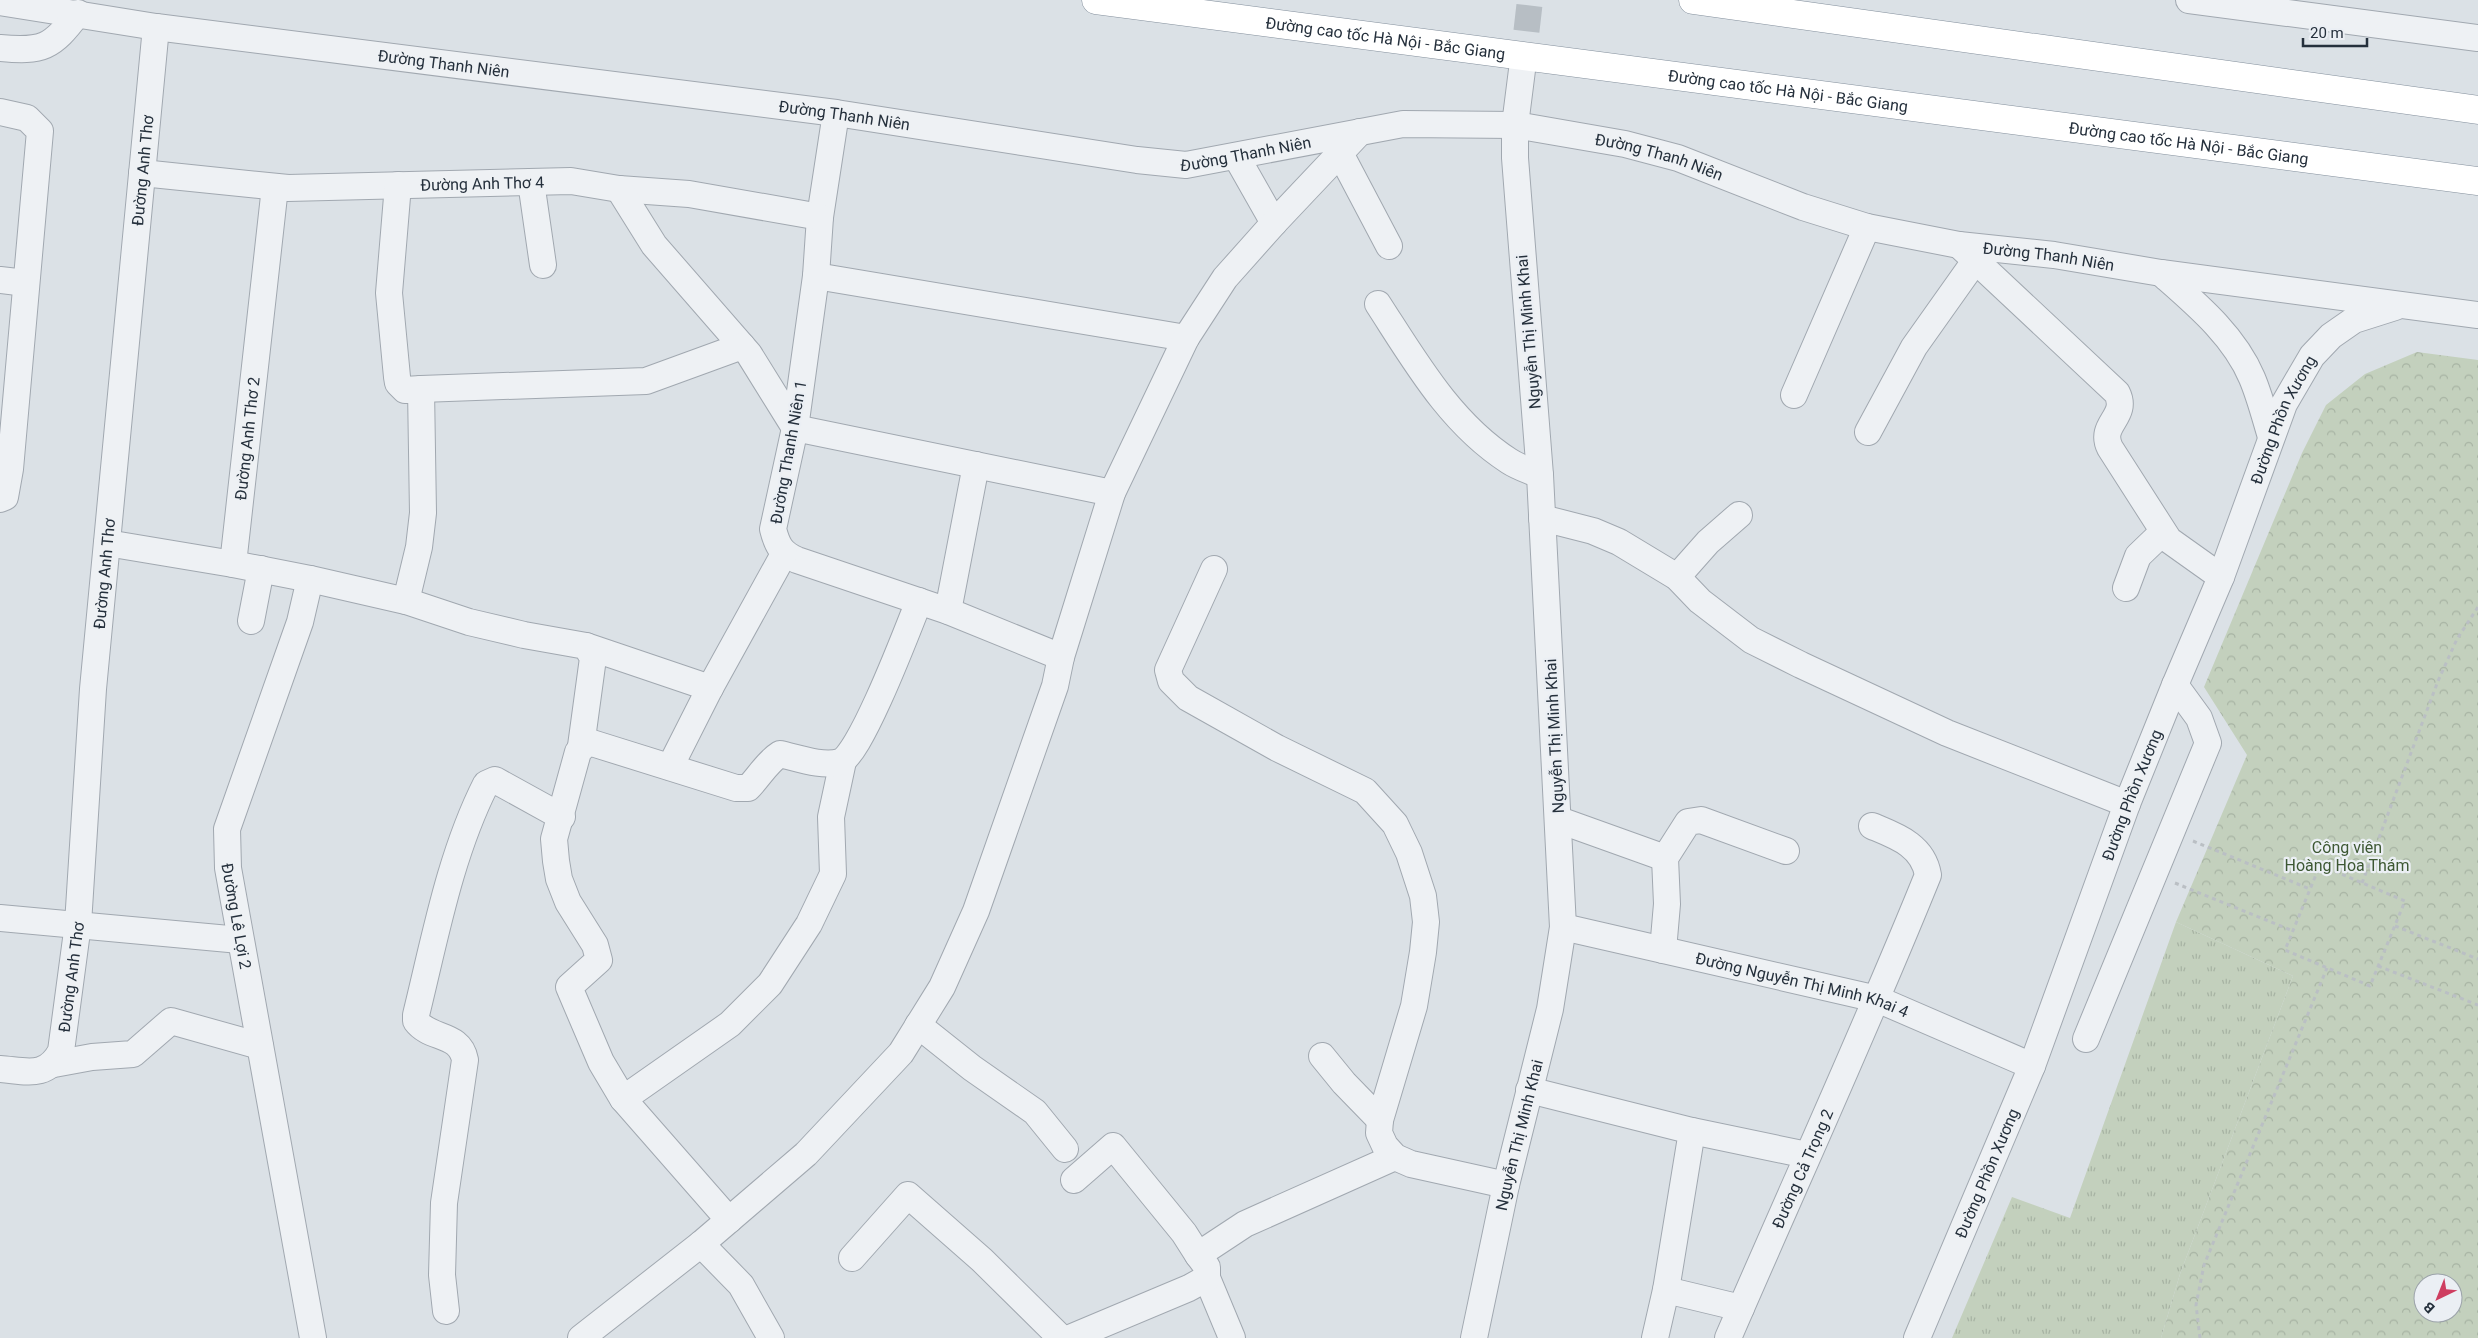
<svg xmlns="http://www.w3.org/2000/svg" width="2478" height="1338" viewBox="0 0 2478 1338" font-family="Roboto,sans-serif">
  <style>
    .grass { fill: url(#grass-tufts) }
    .forest { fill: url(#forest-crowns); fill-rule: evenodd }
    .lines { fill: none; stroke-linecap: round; stroke-linejoin: round }
    .minor-tunnel { stroke: #b7bec4; stroke-width: 26; stroke-dasharray: 26 13; stroke-linecap: butt }
    .minor-casing { stroke: #a1a8b0; stroke-width: 28 }
    .highway-casing { stroke: #838f9c; stroke-width: 29 }
    .path { stroke: #babfc4; stroke-width: 3; stroke-dasharray: 4 4; stroke-linecap: butt }
    .minor { stroke: #eef1f4; stroke-width: 26 }
    .highway { stroke: #fff; stroke-width: 28 }
    .labels { text-anchor: middle; stroke-width: 4.5; stroke-linejoin: round; paint-order: stroke }
    .street-label { font-size: 16px; fill: #25303c; stroke: #ebeff4 }
    .park-label { font-size: 16px; fill: #3d5833; stroke: #ebeff4 }
  </style>
  <defs>
    <pattern id="grass-tufts" width="24" height="20" patternUnits="userSpaceOnUse" patternTransform="scale(1.25)"><rect width="24" height="20" fill="#c3d0bd"/><path d="M3 7l-1-3M5 7V3M7 7l1-3M15 17l-1-3M17 17v-4M19 17l1-3" fill="none" stroke="#a7b3a3"/></pattern>
    <pattern id="forest-crowns" width="20" height="18" patternUnits="userSpaceOnUse" patternTransform="scale(1.25)"><rect width="20" height="18" fill="#c3d0bd"/><path d="M2 6a3 3 0 1 1 6 0M12 15a3 3 0 1 1 6 0" fill="none" stroke="#a7b3a3"/></pattern>
  </defs>
  <rect width="100%" height="100%" fill="#dbe1e6"/>
  <path class="grass" d="M2176,922L2293,976L2180,1274L2161,1338H1952L2012,1197L2070,1218Z"/>
  <path class="forest" d="M2417,352L2478,360V1338H2161L2180,1274L2293,976L2176,922L2247,755L2204,687L2302,453L2326,405L2365,374ZM2423,1283H2453V1313H2423Z"/>
  <g class="lines">
    <path class="minor-tunnel" d="M1522,70L1530,0"/>
    <g class="minor-casing">
      <g id="minor">
        <path d="M2189,0L2478,38"/>
        <path id="s1" d="M0,2L156,27L836,113L1137,160L1186,165L1403,124L1515,125L1625,144L1678,158L1803,207L1867,227L1959,245L2054,255L2161,273L2478,315"/>
        <path d="M0,48C42,52 52,48 78,13"/>
        <path d="M0,112L27,118L40,131L10,469L5,497L0,499"/>
        <path d="M836,113L820,217L816,276L795,428L773,529C777,545 781,553 797,560L948,611L1061,657"/>
        <path d="M1341,155L1389,246"/>
        <path d="M1236,156L1274,223"/>
        <path id="s2" d="M142,173L288,188L571,181L619,189L689,194L820,217"/>
        <path d="M531,182L543,265"/>
        <path d="M619,189L654,245L749,354L795,428L1112,493"/>
        <path d="M1959,245L2117,393C2129,417 2098,424 2110,448L2169,540L2221,577"/>
        <path d="M2161,273C2195,303 2234,335 2252,378C2260,397 2265,417 2271,437"/>
        <path d="M816,276L1186,338"/>
        <path d="M0,280L26,283"/>
        <path d="M1378,304C1415,361 1450,423 1509,461C1518,467 1530,471 1540,475"/>
        <path d="M421,389L646,381L742,346"/>
        <path d="M1794,395L1867,227"/>
        <path d="M1868,432L1914,347L1975,261"/>
        <path d="M1542,518L1593,531L1619,542L1677,577L1700,601L1751,640L1801,665L1947,733L2127,804"/>
        <path id="s3" d="M107,543L233,564L275,187"/>
        <path id="s4" d="M233,564L310,579L300,622L227,829L228,868L313,1338"/>
        <path d="M1214,569L1168,670L1171,681L1188,698L1277,748L1365,791L1395,824L1409,853L1423,896L1426,922L1423,952L1414,1006L1380,1120L1379,1133L1385,1146L1395,1157L1411,1164L1506,1185"/>
        <path d="M1677,577L1708,542L1739,515"/>
        <path d="M310,579L406,601L419,547L423,513L421,389L405,390L398,383L397,377L389,293L398,185"/>
        <path d="M2126,588L2138,556L2163,532"/>
        <path d="M406,601L469,622L524,635L586,646L593,658L581,746"/>
        <path d="M948,611L976,465"/>
        <path d="M251,621L261,569"/>
        <path d="M586,646L710,688"/>
        <path d="M670,767L710,688L784,554"/>
        <path d="M1559,820L1665,858"/>
        <path d="M0,918L240,940"/>
        <path id="s5" d="M1563,927L1877,999L2032,1066"/>
        <path d="M1663,950L1667,904L1665,858L1688,822L1701,820L1786,851"/>
        <path d="M918,1025L972,1068L1035,1112L1065,1149"/>
        <path d="M2086,1039L2208,743L2199,718L2175,685"/>
        <path d="M1322,1056L1344,1083L1380,1120"/>
        <path d="M54,1064L92,1057L133,1054L171,1021L260,1046"/>
        <path id="s6" d="M0,1069C27,1071 46,1079 61,1051L78,924L93,689L156,27"/>
        <path d="M1529,1090L1692,1131L1807,1155"/>
        <path d="M623,1099L730,1024L770,984L809,924L833,874L831,817L843,761"/>
        <path d="M1074,1180L1113,1146L1184,1233L1198,1255"/>
        <path d="M729,1220L623,1099L601,1062L569,987L599,960L595,945L568,902L559,879L556,861L554,839L578,752L586,743H592L736,788H748C759,777 767,762 780,754C798,758 822,767 840,762C860,756 909,626 919,601"/>
        <path d="M701,1244L741,1285L771,1338"/>
        <path d="M852,1258L908,1195L982,1260L1061,1338"/>
        <path d="M1207,1278L1232,1338"/>
        <path d="M1666,1290L1741,1308"/>
        <path d="M446,1311L442,1275L444,1203L465,1060C460,1032 430,1040 416,1021V1015C435,938 450,855 486,784L495,780L562,817"/>
        <path d="M581,1338L701,1244L806,1154L901,1053L942,987L976,911L1055,686L1061,657L1112,493L1186,338L1225,278L1274,223L1360,132"/>
        <path d="M1070,1338L1189,1288L1207,1278V1267L1198,1255L1245,1224L1395,1157"/>
        <path id="s7" d="M1474,1338L1506,1185L1550,1009L1563,927L1540,475L1515,158V125L1522,70"/>
        <path d="M1655,1338L1666,1290L1692,1131"/>
        <path id="s8" d="M1728,1338C1795,1183 1865,1031 1928,875C1923,845 1896,836 1872,826"/>
        <path id="s9" d="M1917,1338L2032,1066L2127,804L2175,685L2221,577L2284,404L2312,356L2331,336L2354,320L2395,307"/>
      </g>
    </g>
    <g class="highway-casing">
      <g id="highway">
        <path id="s10" d="M1096,0L2478,181"/>
        <path d="M1693,0L2478,110"/>
      </g>
    </g>
    <path class="path" d="M2193,841L2310,889
      M2320,865L2405,901L2370,986L2285,950Z
      M2175,883L2293,931
      M2362,883L2438,681L2457,639L2478,607
      M2395,926L2478,959
      M2378,966L2478,1005
      M2200,1338L2196,1305L2204,1265L2327,968"/>
    <use href="#minor" class="minor"/>
    <use href="#highway" class="highway"/>
  </g>
  <g class="labels">
    <g class="street-label">
      <text dy="6" stroke="none"><textPath href="#s10" startOffset="292">Đường cao tốc Hà Nội - Bắc Giang</textPath></text>
      <text dy="6" stroke="none"><textPath href="#s1" startOffset="448">Đường Thanh Niên</textPath></text>
      <text dy="6" stroke="none"><textPath href="#s10" startOffset="698">Đường cao tốc Hà Nội - Bắc Giang</textPath></text>
      <text dy="6" stroke="none"><textPath href="#s1" startOffset="852">Đường Thanh Niên</textPath></text>
      <text dy="6" stroke="none"><textPath href="#s10" startOffset="1102">Đường cao tốc Hà Nội - Bắc Giang</textPath></text>
      <text dy="6" stroke="none"><textPath href="#s1" startOffset="1258">Đường Thanh Niên</textPath></text>
      <text dy="6" stroke="none"><textPath href="#s1" startOffset="1678">Đường Thanh Niên</textPath></text>
      <text dy="6" stroke="none"><textPath href="#s6" startOffset="954">Đường Anh Thơ</textPath></text>
      <text dy="6" stroke="none"><textPath href="#s2" startOffset="341">Đường Anh Thơ 4</textPath></text>
      <text dy="6" stroke="none"><textPath href="#s1" startOffset="2082">Đường Thanh Niên</textPath></text>
      <text transform="translate(1528 332) rotate(-95)" y="6">Nguyễn Thị Minh Khai</text>
      <text dy="6" stroke="none"><textPath href="#s9" startOffset="989">Đường Phồn Xương</textPath></text>
      <text dy="6" stroke="none"><textPath href="#s3" startOffset="254">Đường Anh Thơ 2</textPath></text>
      <text transform="translate(788 452) rotate(-80)" y="6">Đường Thanh Niên 1</text>
      <text dy="6" stroke="none"><textPath href="#s6" startOffset="549">Đường Anh Thơ</textPath></text>
      <text transform="translate(1554 736) rotate(-93)" y="6">Nguyễn Thị Minh Khai</text>
      <text dy="6" stroke="none"><textPath href="#s9" startOffset="584">Đường Phồn Xương</textPath></text>
      <text dy="6" stroke="none"><textPath href="#s4" startOffset="430">Đường Lê Lợi 2</textPath></text>
      <text dy="6" stroke="none"><textPath href="#s6" startOffset="144">Đường Anh Thơ</textPath></text>
      <text dy="6" stroke="none"><textPath href="#s5" startOffset="246">Đường Nguyễn Thị Minh Khai 4</textPath></text>
      <text dy="6" stroke="none"><textPath href="#s7" startOffset="208">Nguyễn Thị Minh Khai</textPath></text>
      <text dy="6" stroke="none"><textPath href="#s8" startOffset="185">Đường Cả Trọng 2</textPath></text>
      <text dy="6" stroke="none"><textPath href="#s9" startOffset="179">Đường Phồn Xương</textPath></text>
    </g>
    <g class="park-label">
      <text x="2347" y="853">Công viên<tspan x="2347" dy="18">Hoàng Hoa Thám</tspan></text>
    </g>
  </g>
  <g transform="translate(2438 1298) rotate(223)"><circle r="24" fill="#ebeff4" stroke="#9ca3aa"/>
  <path d="M0-4L9 19L0 12L-9 19Z" fill="#ce3e60"/>
  <text y="-8" font-size="14" font-weight="bold" text-anchor="middle" fill="#25303c">B</text>
  </g>
  <path d="M2303 38v8h64v-8" fill="none" stroke="#25303c" stroke-width="2.5"/>
  <text x="2310" y="38" font-size="15" fill="#25303c" stroke="#ebeff4" stroke-width="4" paint-order="stroke">20 m</text>
</svg>
